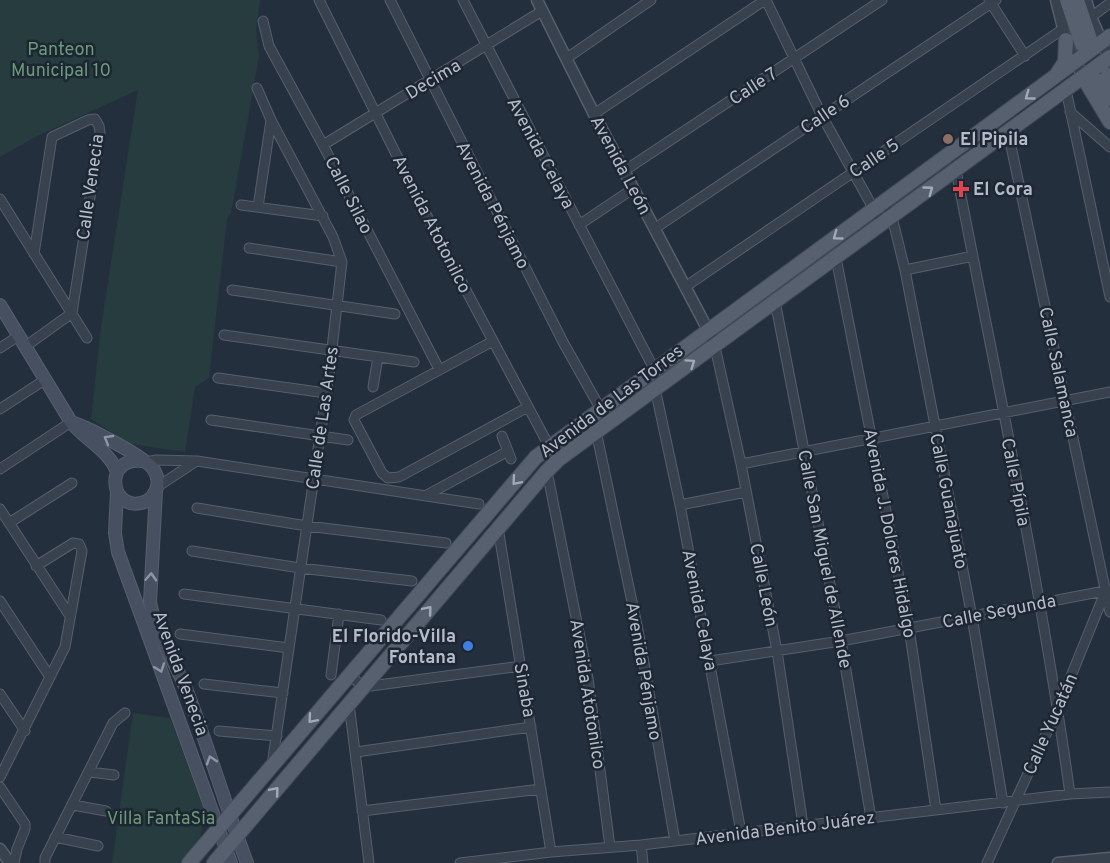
<svg xmlns="http://www.w3.org/2000/svg" width="1110" height="863" viewBox="0 0 1110 863" font-family="Overpass,sans-serif">
  <style>
    .green { fill: #263c3f }
    .lines { fill: none; stroke-linecap: round; stroke-linejoin: round }
    .minor-casing { stroke: #565f6c; stroke-width: 11 }
    .tertiary-casing { stroke: #565f6c; stroke-width: 13 }
    .secondary-casing { stroke: #565f6c; stroke-width: 14 }
    .primary-casing { stroke: #414a57; stroke-width: 16 }
    .minor { stroke: #38414e; stroke-width: 9 }
    .tertiary { stroke: #38414e; stroke-width: 10 }
    .secondary { stroke: #465061; stroke-width: 12 }
    .primary { stroke: #56606e; stroke-width: 14 }
    .oneway { stroke: #a1aab7 }
    .oneway2 { stroke: #8e96a5 }
    .education-dot { fill: #8d6e63; stroke: #1d2633; stroke-width: 2 }
    .health-dot { fill: #e0444e; stroke: #1d2633; stroke-width: 2 }
    .shop-dot { fill: #3f7fe0; stroke: #1d2633; stroke-width: 2 }
    .labels { text-anchor: middle; stroke-width: 5; stroke-linejoin: round; paint-order: stroke }
    .park-label { font-size: 18px; fill: #6b9a76; stroke: #1d2633 }
    .street-label { font-size: 18px; fill: #b4bcc9; stroke: #1d2633 }
    .poi-label { font-size: 18px; font-weight: bold; fill: #b4bcc9; stroke: #1d2633; text-anchor: start }
  </style>
  <rect width="100%" height="100%" fill="#242f3e"/>
  <path class="green" d="M0,0H260L256,30L259,56L231,213L227,219L209,378L195,387L185,452L123,443L119,437L91,419L101,327L138,90L37,136L0,157Z
    M133,713L170,718L205,812L199,844L182,863H112Z"/>
  <g class="lines">
    <g class="minor-casing">
      <path id="minor" d="M319,0L435,232L549,446
        M390,0L563,342L600,408
        M463,0L654,369
        M766,0L822,116L882,224
        M989,0L1025,56
        M1091,17L1110,3
        M263,21L269,46L323,145L439,369
        M567,58L651,0
        M257,88L271,120L333,237L342,262L329,374L272,765
        M1066,90L1110,297
        M1070,112L1110,147
        M594,114L765,0
        M1008,132L1110,612
        M323,145L542,11
        M956,170C996,377 1041,585 1070,794
        M624,171L882,0
        M0,199L87,338
        M884,201L892,217L905,270L972,617L1003,803
        M241,205L323,216
        M258,207L271,120
        M579,225L634,188
        M654,229L996,0
        M249,248L342,262
        M836,258L909,628L936,810
        M905,270L973,256
        M685,287L1063,29
        M232,290L395,314
        M775,301L841,641L871,818
        M224,335L414,362
        M493,341L356,415L354,420L382,473L388,478L399,477L528,407
        M26,346L72,313L100,133L99,126L95,119L88,120L52,137L34,254
        M715,347L741,464L777,651L803,825
        M0,348L20,335
        M218,378L326,393
        M373,387L378,357
        M655,388L680,505L741,832
        M0,409L46,379
        M211,420L348,440
        M596,431L639,635L675,841
        M502,436L511,459
        M145,462L157,460L197,461L479,504
        M741,464L1110,392
        M0,469L71,422
        M547,471L588,678L610,847
        M157,487L195,462
        M425,496L508,451
        M680,505L746,492
        M197,508L307,526L446,543
        M0,509L70,616
        M9,523L72,483
        M498,528L551,852
        M192,551L300,568L412,581
        M184,594L381,620
        M0,601L50,677
        M180,634L289,648
        M710,661L841,641L1110,590
        M331,675L339,614
        M350,675L363,687L521,666
        M204,684L283,693
        M0,694L25,731
        M349,704L369,863
        M219,731L277,736
        M356,752L531,727
        M90,772L114,775
        M0,777L65,647L82,551L79,544L73,543L36,566
        M0,787L25,824V829L17,849L14,863
        M73,805L106,811
        M362,811L541,789
        M55,837L98,846
        M641,845L643,863
        M45,863V858L113,723L125,713
        M460,863L551,852L641,845L1070,794L1110,792
        M987,863L1058,708L1106,590"/>
    </g>
    <g class="tertiary-casing">
      <path id="tertiary" d="M537,0L594,114L708,330L715,347
        M1056,0L1066,40L1083,77
        M1086,0L1091,17L1109,58
        M0,849L10,863
        M1058,863L1110,858"/>
    </g>
    <g class="secondary-casing">
      <path id="secondary" d="M0,305L71,422C85,440 109,450 117,472
        M71,422C87,427 146,457 154,470C158,477 159,485 155,492C152,498 147,502 141,503C109,510 104,456 142,461
        M117,491L115,533L118,552L231,863
        M156,491L150,602C157,639 178,665 190,699C210,753 227,809 247,863"/>
    </g>
    <g class="primary-casing">
      <path id="primary" d="M1067,0L1082,44
        M1077,0L1090,39
        M1057,74L1065,62L1066,40
        M1108,75L1110,79
        M1083,77L1110,122
        M1099,81L1110,99
        M189,863L536,457L1110,36
        M214,863L547,471L559,459L1110,57"/>
    </g>
    <use href="#minor" class="minor"/>
    <use href="#tertiary" class="tertiary"/>
    <use href="#secondary" class="secondary"/>
    <use href="#primary" class="primary"/>
  </g>
  <defs><path id="oneway-chevron" d="M-2-3.5L2.5 0L-2 3.5" fill="none" stroke-width="1.6" stroke-linecap="round" stroke-linejoin="round" transform="scale(1.5)"/></defs>
  <g class="oneway">
    <use href="#oneway-chevron" transform="translate(1029 96) rotate(144)"/>
    <use href="#oneway-chevron" transform="translate(929 190) rotate(-36)"/>
    <use href="#oneway-chevron" transform="translate(837 236) rotate(144)"/>
    <use href="#oneway-chevron" transform="translate(691 363) rotate(-35)"/>
    <use href="#oneway-chevron" transform="translate(516 481) rotate(131)"/>
    <use href="#oneway-chevron" transform="translate(428 610) rotate(-50)"/>
    <use href="#oneway-chevron" transform="translate(312 719) rotate(131)"/>
    <use href="#oneway-chevron" transform="translate(275 791) rotate(-50)"/>
  </g>
  <g class="oneway2">
    <use href="#oneway-chevron" transform="translate(108 439) rotate(-150)"/>
    <use href="#oneway-chevron" transform="translate(151 577) rotate(-87)"/>
    <use href="#oneway-chevron" transform="translate(160 668) rotate(70)"/>
    <use href="#oneway-chevron" transform="translate(211 760) rotate(-108)"/>
  </g>
  <circle class="education-dot" cx="948" cy="139" r="6"/>
  <path class="health-dot" d="M958 180h6v6h6v6h-6v6h-6v-6h-6v-6h6z"/>
  <circle class="shop-dot" cx="468" cy="646" r="6"/>
  <g class="labels">
    <g class="park-label">
      <text x="61" y="55">Panteon<tspan x="61" dy="21">Municipal 10</tspan></text>
      <text x="161" y="824">Villa FantaSia</text>
    </g>
    <g class="street-label">
      <text transform="translate(433 79) rotate(-31)" y="6">Decima</text>
      <text transform="translate(753 86) rotate(-33)" y="6">Calle 7</text>
      <text transform="translate(825 114) rotate(-34)" y="6">Calle 6</text>
      <text transform="translate(541 153) rotate(62)" y="6">Avenida Celaya</text>
      <text transform="translate(874 158) rotate(-34)" y="6">Calle 5</text>
      <text transform="translate(621 165) rotate(62)" y="6">Avenida León</text>
      <text transform="translate(90 187) rotate(-82)" y="6">Calle Venecia</text>
      <text transform="translate(349 195) rotate(63)" y="6">Calle Silao</text>
      <text transform="translate(493 205) rotate(63)" y="6">Avenida Pénjamo</text>
      <text transform="translate(432 224) rotate(63)" y="6">Avenida Atotonilco</text>
      <text transform="translate(1059 372) rotate(78)" y="6">Calle Salamanca</text>
      <text transform="translate(611 401) rotate(-37)" y="6">Avenida de Las Torres</text>
      <text transform="translate(322 418) rotate(-82)" y="6">Calle de Las Artes</text>
      <text transform="translate(1016 482) rotate(79)" y="6">Calle Pípila</text>
      <text transform="translate(949 501) rotate(79)" y="6">Calle Guanajuato</text>
      <text transform="translate(890 533) rotate(79)" y="6">Avenida J. Dolores Hidalgo</text>
      <text transform="translate(825 559) rotate(79)" y="6">Calle San Miguel de Allende</text>
      <text transform="translate(764 585) rotate(79)" y="6">Calle León</text>
      <text transform="translate(700 610) rotate(79)" y="6">Avenida Celaya</text>
      <text transform="translate(999 611) rotate(-11)" y="6">Calle Segunda</text>
      <text transform="translate(644 671) rotate(80)" y="6">Avenida Pénjamo</text>
      <text transform="translate(181 673) rotate(70)" y="6">Avenida Venecia</text>
      <text transform="translate(525 690) rotate(80)" y="6">Sinaba</text>
      <text transform="translate(588 694) rotate(81)" y="6">Avenida Atotonilco</text>
      <text transform="translate(1050 724) rotate(-66)" y="6">Calle Yucatán</text>
      <text transform="translate(785 828) rotate(-7)" y="6">Avenida Benito Juárez</text>
    </g>
    <g class="poi-label">
      <text x="960" y="145">El Pipila</text>
      <text x="973" y="195">El Cora</text>
      <text x="456" y="642" text-anchor="end">El Florido-Villa<tspan x="456" dy="21">Fontana</tspan></text>
    </g>
  </g>
</svg>
